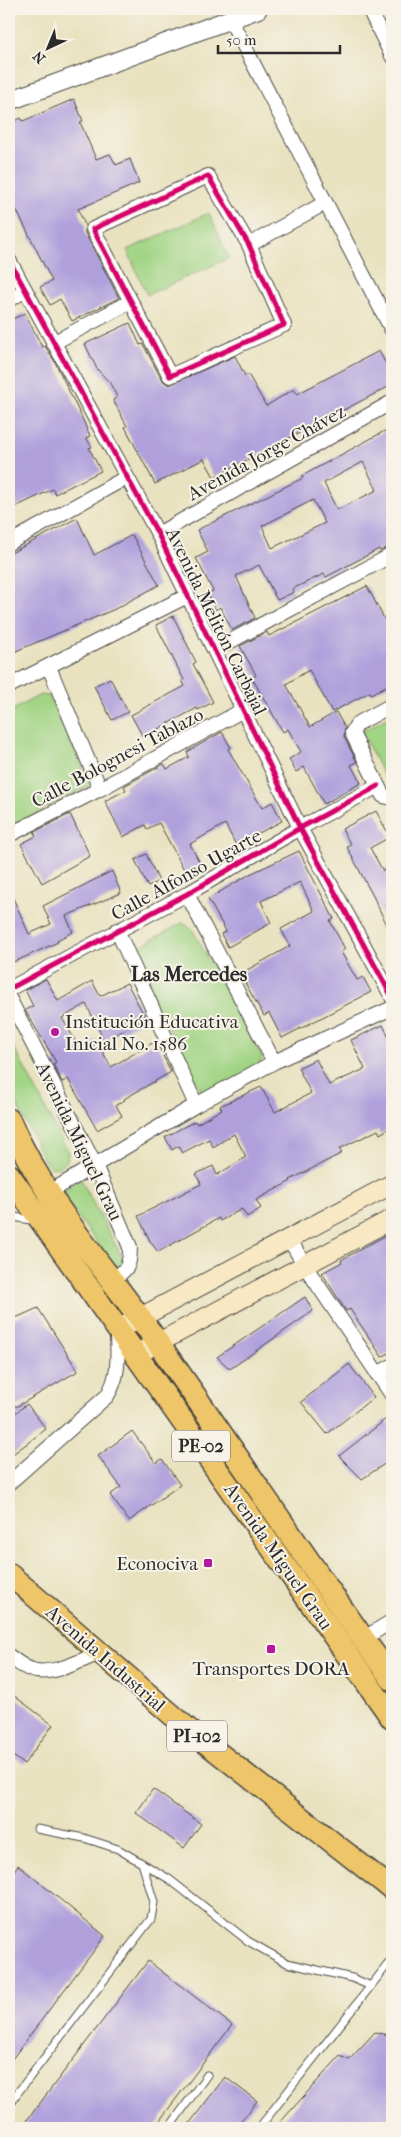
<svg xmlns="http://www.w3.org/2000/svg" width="401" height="2137" viewBox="0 0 401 2137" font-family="'IM FELL French Canon',serif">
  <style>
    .green { fill: #a1d484; stroke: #668058 }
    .building { fill: #afa0dc; fill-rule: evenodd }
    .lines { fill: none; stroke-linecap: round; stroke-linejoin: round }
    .service-casing { stroke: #484641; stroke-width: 9 }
    .minor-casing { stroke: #484641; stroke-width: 16 }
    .tertiary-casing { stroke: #484641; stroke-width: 20 }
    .secondary-casing { stroke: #484641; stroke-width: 21 }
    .primary-casing { stroke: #484641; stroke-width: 24 }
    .trunk-casing { stroke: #484641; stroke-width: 25 }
    .service { stroke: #fff; stroke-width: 7 }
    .minor { stroke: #fff; stroke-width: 14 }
    .tertiary { stroke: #fff; stroke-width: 18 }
    .secondary { stroke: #f8e8c3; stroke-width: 19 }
    .primary { stroke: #eec569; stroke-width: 21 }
    .trunk { stroke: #eec569; stroke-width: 22 }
    .cycleway-casing { stroke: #f7f3e8; stroke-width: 8 }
    .cycleway { stroke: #d6006c; stroke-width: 5 }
    .poi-dot { fill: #b5179e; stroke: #f7f3e8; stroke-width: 2 }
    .labels { text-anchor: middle; stroke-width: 4; stroke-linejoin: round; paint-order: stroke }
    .shield { fill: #f7f3e8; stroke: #686764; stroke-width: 1 }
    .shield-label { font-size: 18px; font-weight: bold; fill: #2b2b2b }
    .street-label { font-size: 19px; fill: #2b2b2b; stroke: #f7f3e8 }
    .poi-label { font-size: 19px; fill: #2b2b2b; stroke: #f7f3e8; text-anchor: start }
    .neighbourhood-label { font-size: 20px; font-weight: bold; fill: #2b2b2b; stroke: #f7f3e8 }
  </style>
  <rect width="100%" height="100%" fill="#f7f3e8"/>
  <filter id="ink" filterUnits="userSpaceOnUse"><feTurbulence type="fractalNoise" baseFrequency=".02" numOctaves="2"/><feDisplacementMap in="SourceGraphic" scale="10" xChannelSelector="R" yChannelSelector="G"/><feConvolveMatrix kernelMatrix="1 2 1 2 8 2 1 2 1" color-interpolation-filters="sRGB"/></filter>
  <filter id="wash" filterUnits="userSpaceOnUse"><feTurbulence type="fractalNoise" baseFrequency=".0096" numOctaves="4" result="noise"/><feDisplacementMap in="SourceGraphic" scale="20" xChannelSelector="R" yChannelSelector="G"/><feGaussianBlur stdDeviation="1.12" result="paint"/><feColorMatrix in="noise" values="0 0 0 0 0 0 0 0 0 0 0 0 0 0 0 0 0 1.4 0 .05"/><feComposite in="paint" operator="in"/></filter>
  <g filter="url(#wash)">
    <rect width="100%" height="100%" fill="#e9e2c0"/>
    <path class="green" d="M209,213L229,258L147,295L127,250Z
      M40,695L49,696L91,785L9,828V712Z
      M392,715V791L361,732Z
      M182,923L191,927L262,1057L259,1066L211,1095L202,1092L132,960L134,949Z
      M9,1038L68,1152L67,1161L60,1167L50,1168L46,1164L9,1088Z
      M80,1178L123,1259V1264L116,1269L61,1193Z"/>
    <g id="blocks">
      <path class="building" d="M74,99L83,121L80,122L96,159L110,154L116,165L130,159L139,183L78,209L85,225V233L119,298L72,321L60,299L50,305L40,287L52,281L9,195V124L21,118L23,121Z
        M25,313L42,347L45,346L55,362L81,416L90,436L86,438L92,447L89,448L101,471L55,494L53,489L9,510V321Z
        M130,323L140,345L143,344L162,380L169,385L235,356L245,376L248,374L266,406L294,389L297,394L379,351L392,375V385L214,477L204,459L155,484L125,427L127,426L113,400L117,397L110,383L97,369L85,344Z
        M392,427V546L380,551L379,549L326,577L324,574L292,589L294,592L277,600L259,565L236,576L255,618L232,630L220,607L216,610L207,594L213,591L196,558L208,552L197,530L303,478L302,476ZM363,462L377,490L337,510L324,483ZM313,500L325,523L272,548L262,526Z
        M77,518L94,555L132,535L159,585L115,609L9,654V554Z
        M367,586L392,634V683L371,694L370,692L332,712L309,670L286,684L310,727L336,712L345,728L344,737L357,762L351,765L361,783L324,804L304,767L296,772L289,759L301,752L288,729L283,732L252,678L256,675L240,646L267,632L269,636Z
        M173,616L196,662L193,664L213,702L198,710L197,708L143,737L131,715L185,686L182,681L184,680L156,625Z
        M110,678L128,712L112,720L94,686Z
        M222,732L231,748L228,749L262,808L272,802L282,821L236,845L225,824L190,844L201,865L186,873L159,823L147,829L145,825L123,837L105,801L126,790L124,786L164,764L167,769L189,757L187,752Z
        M376,811L390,837L370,848L383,871L392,866V936L373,896L347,847L351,845L342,829Z
        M70,814L90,856L42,883L21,844L36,836L34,832Z
        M299,851L334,919L330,921L345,949L341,952L357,980L363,977L371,992L282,1038L269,1013L264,1016L240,974L290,946L281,929L314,911L300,882L261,901L271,923L228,947L221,934L226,931L208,899L250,874Z
        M146,854L159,881L148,887L135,860Z
        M112,871L121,893L66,916L73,932L57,940L58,942L14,962L9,951V889L29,934L51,924L43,906Z
        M46,979L58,1001L92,981L100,996L127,983L146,1019L104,1040L86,1004L62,1018L80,1049L96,1040L111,1067L156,1041L171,1072L124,1099L125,1100L116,1105L122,1116L97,1130L68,1079L62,1082L53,1064L56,1062L25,1010L33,1006L25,990Z
        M383,1025L392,1044V1127L380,1134L378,1130L339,1149L342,1153L290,1180L291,1181L256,1200L261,1208L247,1217L242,1209L220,1221L219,1218L158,1252L150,1241L138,1216L201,1184L196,1174L213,1166L217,1175L246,1157L234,1134L213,1147L209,1139L182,1153L178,1146L172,1150L165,1137L195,1121L197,1124L222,1109L220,1106L261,1087L275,1112L311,1093L298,1068L316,1059L329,1085L365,1069L351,1040Z
        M392,1232V1351L382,1357L350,1309L346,1311L322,1273L342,1262L341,1260Z
        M305,1297L313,1311L230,1369L217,1357Z
        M38,1308L78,1371L16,1407L9,1398V1321Z
        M349,1364L374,1397L327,1434L301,1402Z
        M27,1404L46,1429L9,1457V1418Z
        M386,1419L392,1427V1459L362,1479L339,1456Z
        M132,1431L156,1463L162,1459L180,1485L129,1521L110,1495L121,1487L98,1456Z
        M9,1692L53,1725L24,1764L9,1753Z
        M153,1789L201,1824L184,1848L136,1813Z
        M18,1865L105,1936L9,2063V1878Z
        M148,1961L232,2025L154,2128H21Z
        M375,2032L392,2036V2128H275L340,2056L349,2060Z
        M225,2077L257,2101L236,2128H186Z"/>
    </g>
  </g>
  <g filter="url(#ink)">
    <use href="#blocks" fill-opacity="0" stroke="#484641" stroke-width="1"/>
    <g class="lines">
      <g class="service-casing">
        <path id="service" d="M9,1216L36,1221
          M37,1829L84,1838L118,1849L169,1879L248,1941L287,1963L352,1978L371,1986
          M9,2104L151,1919L154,1902L142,1863
          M169,2128L207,2075
          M259,2128L392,1959"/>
      </g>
      <g class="minor-casing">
        <path id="minor" d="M369,9L392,56
          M230,19L392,330
          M208,176L249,245L284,325L170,376L93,229Z
          M249,245L325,203
          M9,260L158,534L300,828L392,997
          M9,300L24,291
          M53,343L130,302
          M158,534L392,402
          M9,543L127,477
          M214,650L392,555
          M49,667L100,789
          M9,686L187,596
          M392,705L357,724L352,733L383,796L392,798
          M9,835L100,789L243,710
          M187,894L274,1062
          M117,930L196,1105
          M9,989L187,894L300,828L378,786
          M9,998L95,1165L130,1247C130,1268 127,1269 111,1281
          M48,1193L196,1105L274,1062L392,1008
          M290,1240L305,1266L392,1395
          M377,1374L392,1366
          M9,1483L107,1396C121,1374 117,1355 117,1330
          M363,1639L392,1621
          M9,1656C17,1662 25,1669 36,1671C57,1674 81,1660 100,1653"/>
      </g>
      <g class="tertiary-casing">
        <path id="tertiary" d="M9,101L258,9"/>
      </g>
      <g class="secondary-casing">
        <path id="secondary" d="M117,1330L392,1184
          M135,1355L392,1219"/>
      </g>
      <g class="primary-casing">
        <path id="primary" d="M9,1574L193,1733L392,1889"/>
      </g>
      <g class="trunk-casing">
        <path id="trunk" d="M9,1120C45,1203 107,1270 158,1343C237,1455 312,1569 392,1679
          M9,1175L392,1718"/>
      </g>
      <use href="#service" class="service"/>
      <use href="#minor" class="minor"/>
      <use href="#tertiary" class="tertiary"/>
      <use href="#secondary" class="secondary"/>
      <use href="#primary" class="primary"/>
      <use href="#trunk" class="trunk"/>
      <g class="cycleway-casing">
        <path id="cycleway" d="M208,176L249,245L284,325L170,376L93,229Z
          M9,260L158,534L300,828L392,997
          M9,989L187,894L300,828L378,786"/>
      </g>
      <use href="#cycleway" class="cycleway"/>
    </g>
  </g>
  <g class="poi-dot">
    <circle cx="55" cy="1032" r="5"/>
    <rect x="203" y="1558" width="10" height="10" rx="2.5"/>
    <rect x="266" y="1644" width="10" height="10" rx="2.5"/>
  </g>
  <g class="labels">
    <g class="shield">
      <rect x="172" y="1430.5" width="58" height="31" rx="4"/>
      <rect x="167" y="1720.5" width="60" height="31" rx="4"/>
    </g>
    <g class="shield-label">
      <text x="201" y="1452">PE-02</text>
      <text x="197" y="1742">PI-102</text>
    </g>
    <g class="street-label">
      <text transform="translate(266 452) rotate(-29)" y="7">Avenida Jorge Chávez</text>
      <text transform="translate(217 621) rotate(64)" y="7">Avenida Melitón Carbajal</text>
      <text transform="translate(117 757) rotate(-28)" y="7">Calle Bolognesi Tablazo</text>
      <text transform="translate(186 874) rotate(-29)" y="7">Calle Alfonso Ugarte</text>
      <text transform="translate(80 1141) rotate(64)" y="7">Avenida Miguel Grau</text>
      <text transform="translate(279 1556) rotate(55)" y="7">Avenida Miguel Grau</text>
      <text transform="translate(106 1658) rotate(41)" y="7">Avenida Industrial</text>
    </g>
    <g class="poi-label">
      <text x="65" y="1028">Institución Educativa<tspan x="65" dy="22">Inicial No. 1586</tspan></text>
      <text x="198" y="1570" text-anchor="end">Econociva</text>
      <text x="271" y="1675" text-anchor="middle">Transportes DORA</text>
    </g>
    <g class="neighbourhood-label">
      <text x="189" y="981">Las Mercedes</text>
    </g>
  </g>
  <rect width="401" height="2137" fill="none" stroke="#f7f3e8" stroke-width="30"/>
  <g transform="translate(48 48) rotate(224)" stroke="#f7f3e8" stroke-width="4" paint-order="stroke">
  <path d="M0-4L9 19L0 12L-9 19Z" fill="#2b2b2b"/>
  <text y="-8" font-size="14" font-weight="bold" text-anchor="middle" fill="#2b2b2b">N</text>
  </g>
  <path d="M218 45v8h122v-8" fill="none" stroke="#2b2b2b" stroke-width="2.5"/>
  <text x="226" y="45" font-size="15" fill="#2b2b2b" stroke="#f7f3e8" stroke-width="4" paint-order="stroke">50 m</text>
</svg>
